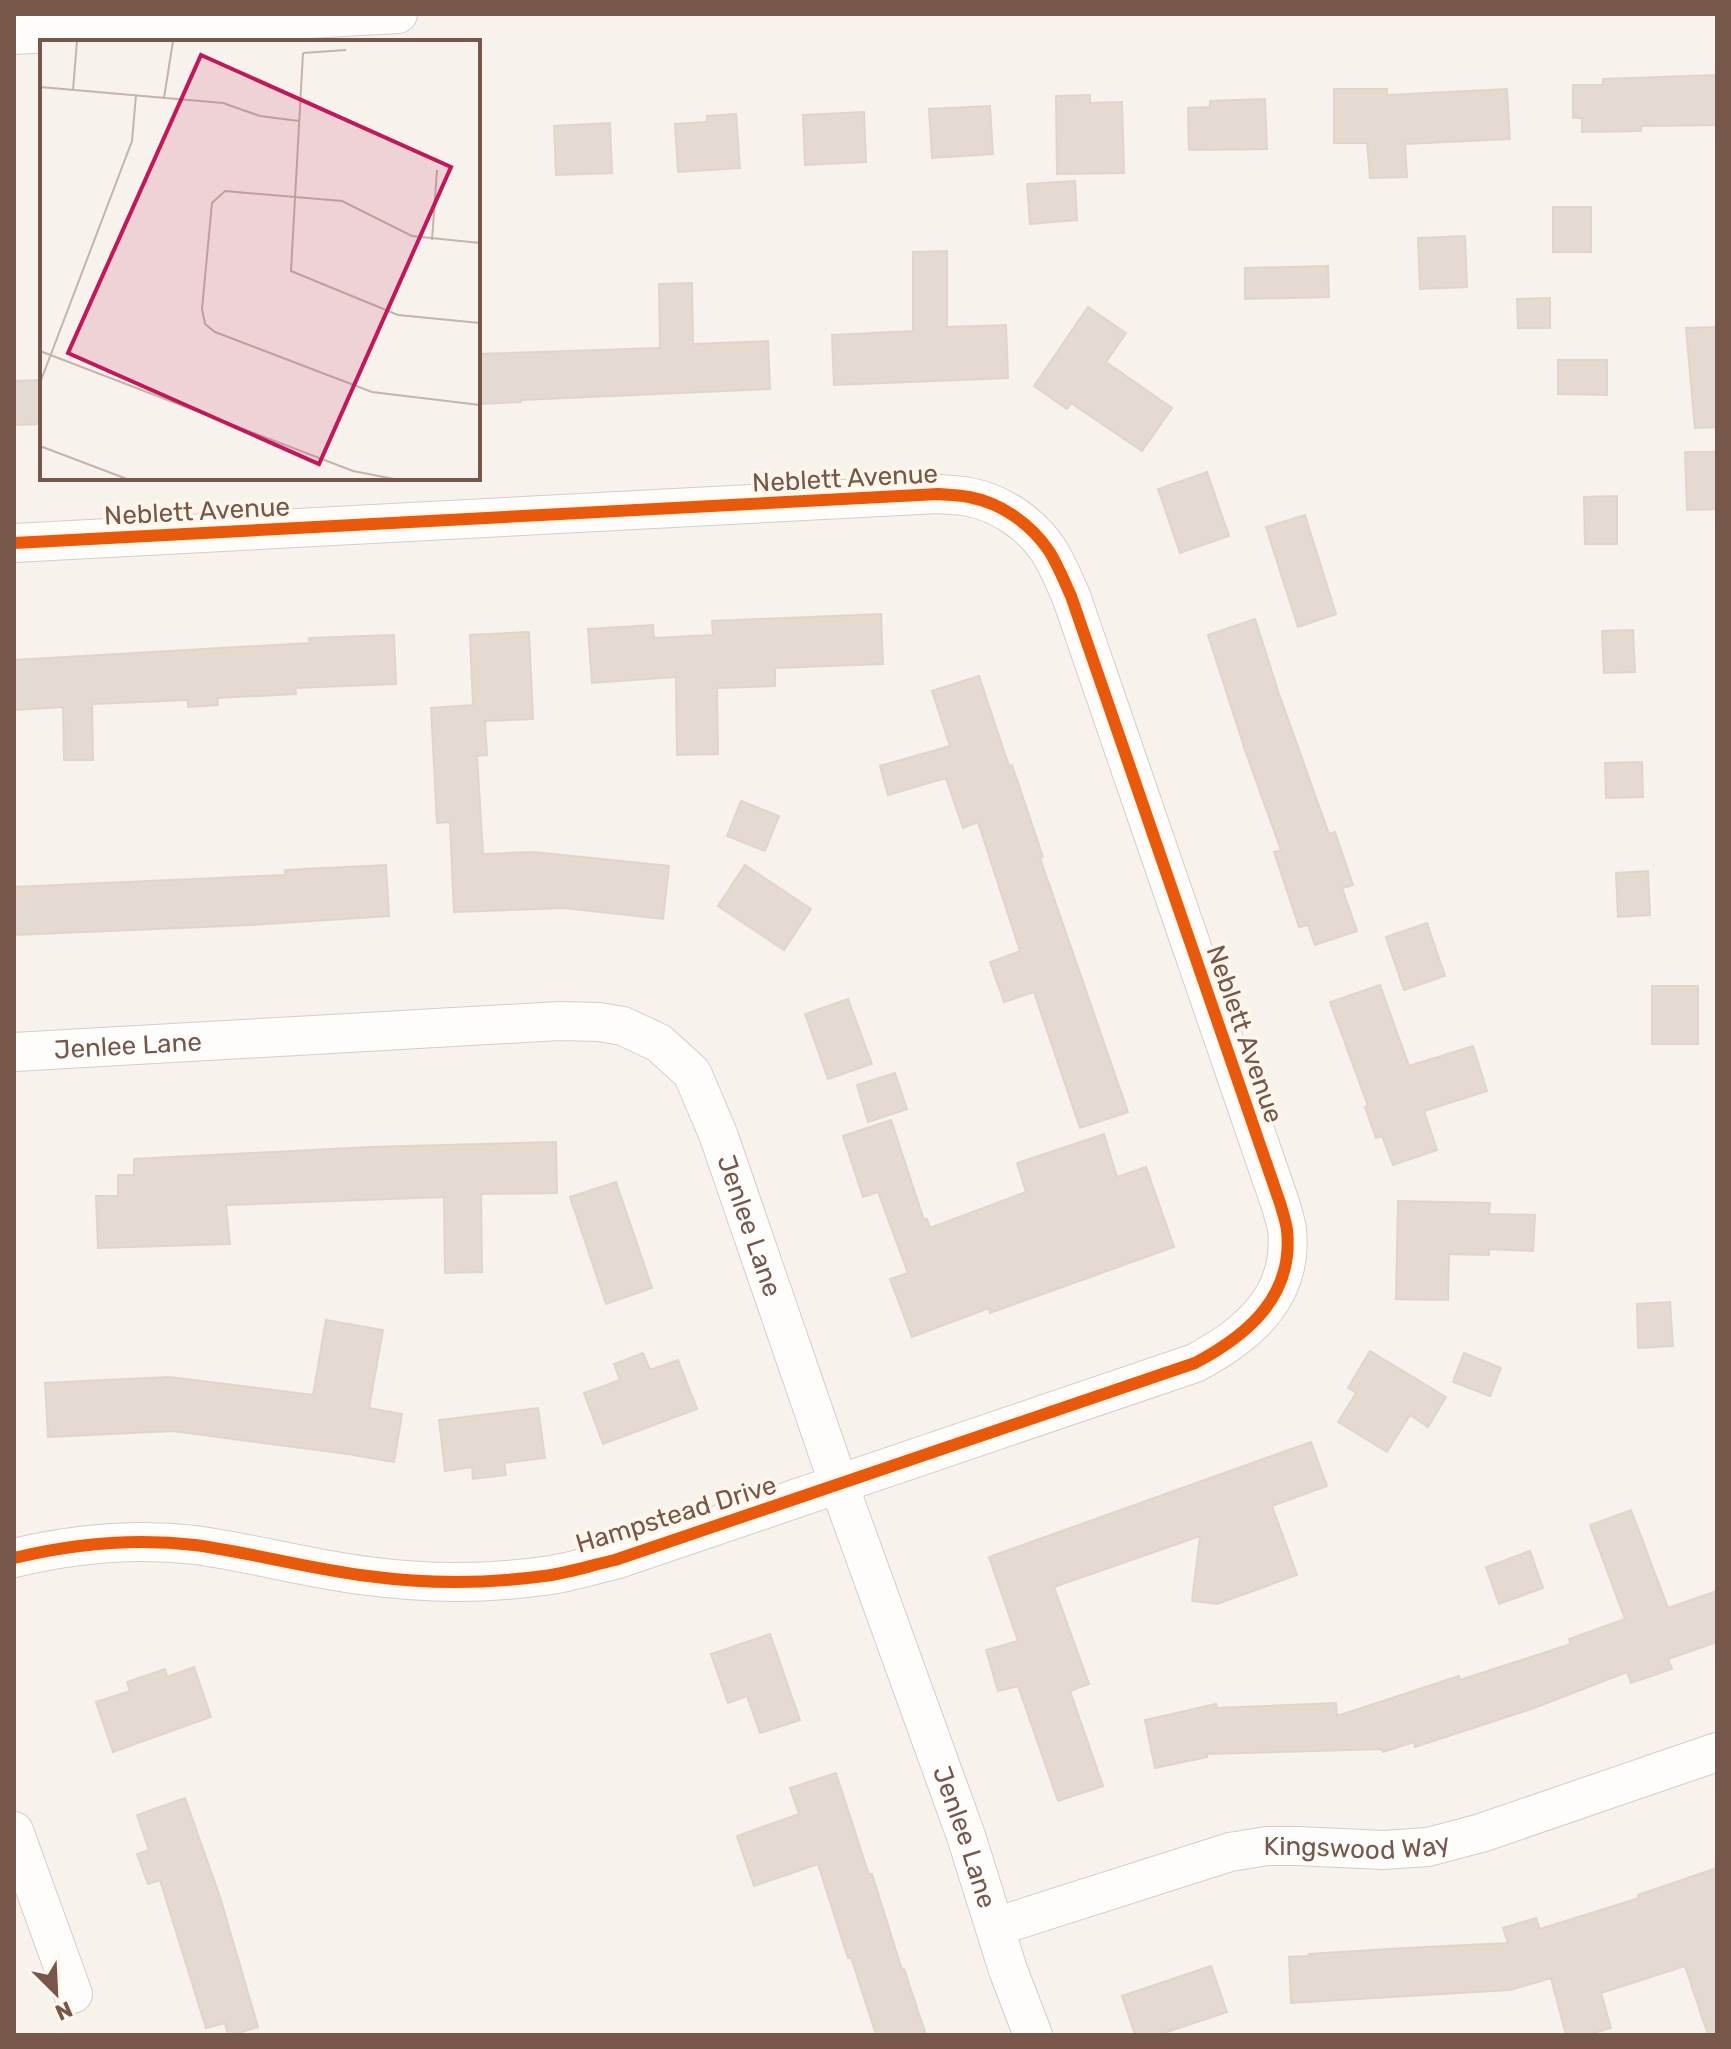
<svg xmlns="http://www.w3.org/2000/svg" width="1731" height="2049" viewBox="0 0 1731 2049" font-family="Rubik,sans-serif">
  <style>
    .building { fill: #e4dad2; stroke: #e0d5cd; stroke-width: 2 }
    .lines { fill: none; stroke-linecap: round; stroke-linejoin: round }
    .minor-casing { stroke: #d6cdc8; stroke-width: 40 }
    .minor { stroke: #fefdfc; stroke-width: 38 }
    .cycleway-casing { stroke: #fff7ec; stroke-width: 17 }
    .cycleway { stroke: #e8590c; stroke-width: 12 }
    .labels { text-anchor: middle; stroke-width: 7; stroke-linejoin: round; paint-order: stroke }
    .street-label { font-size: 26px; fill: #775749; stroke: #fff7ec }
    .inset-road { fill: none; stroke: #c4b4aa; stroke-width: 2 }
    .view { fill: #c2185b; fill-opacity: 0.15; stroke: #c2185b; stroke-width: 4 }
    .inset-edge { fill: none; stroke: #775749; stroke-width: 4 }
  </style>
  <rect width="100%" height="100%" fill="#f7f2eb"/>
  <path class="building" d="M1717,75V125L1641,126V131L1582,132V118H1573V85H1603V79Z
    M1334,89H1387V95L1507,89L1510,139L1405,144L1407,177L1370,178L1367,143H1334Z
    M1090,95V103L1122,102L1124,173L1057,174L1056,96Z
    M1265,99L1267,149L1189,150L1188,108L1210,107V101Z
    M990,106L993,154L932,158L929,109Z
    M864,112L866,162L805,165L803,115Z
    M736,114L740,168L678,172L675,124L707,122V116Z
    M610,123L612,173L556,175L554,126Z
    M1075,181L1077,220L1030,224L1027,184Z
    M1553,207H1591V252H1553Z
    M1465,236L1467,287L1420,289L1418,238Z
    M947,251V327L1006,325L1008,378L834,385L832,335L913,331V252Z
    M1328,266L1329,297L1245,299V268Z
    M692,283L693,344L768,341L770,389L521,400V402L478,404V354L660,348L659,284Z
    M1550,298V328H1518L1517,299Z
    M1088,307L1126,333L1106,362L1172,408L1142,451L1071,403L1067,409L1034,386Z
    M1717,327V427L1695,428L1686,328Z
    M1558,360H1607V395L1558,394Z
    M42,380V424L14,425V381Z
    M1685,452H1717V509L1687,510Z
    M1207,472L1229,536L1180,553L1158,489Z
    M1617,496V544H1585L1584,497Z
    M1305,515L1336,614L1298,627L1266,527Z
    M881,614L883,664L775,668V686L717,688L718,754L677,755L676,677L592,683L588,629L653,625L654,638L713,635L712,621Z
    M1255,619L1279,694L1329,834L1335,832L1353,885L1342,888L1357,931L1315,945L1308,925L1299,927L1274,852L1281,850L1245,750L1208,635Z
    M1633,630L1635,672L1604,673L1602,631Z
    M529,632L533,719L485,721L487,755L477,756L483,854L534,852L669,866L663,919L564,908L454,912L450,822L437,823L431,708L473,705L470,635Z
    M394,635L396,684L295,688L296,694L217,698L218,705L188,707V700L92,704L93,760H64L63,707L14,710V660L310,643L309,638Z
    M979,676L1009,766L1012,765L1043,857L1040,858L1128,1112L1080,1128L1034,992L1004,1002L990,962L1020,951L978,822L963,828L946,778L888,795L880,766L950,746L932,691Z
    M1642,762L1643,797L1606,798L1605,763Z
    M741,801L779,816L765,851L727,836Z
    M386,865L389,916L251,925L14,935V887L285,875V870Z
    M745,865L811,909L784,950L718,906Z
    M1648,871L1650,915L1618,917L1616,873Z
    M1427,923L1445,976L1404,990L1386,937Z
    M1380,985L1409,1066L1473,1046L1487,1091L1424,1111L1437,1150L1393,1165L1382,1136L1376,1138L1365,1107L1368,1106L1330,1002Z
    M1652,986H1698V1044H1652Z
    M848,999L872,1064L828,1079L805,1014Z
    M895,1073L907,1109L868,1122L857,1085Z
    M891,1120L924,1220L927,1219L930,1228L1026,1192L1017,1163L1104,1134L1117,1177L1146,1167L1174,1247L990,1313L989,1308L912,1337L890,1279L908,1273L878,1192L863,1197L843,1136Z
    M556,1142L557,1193L481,1194L482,1272L445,1273L444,1197L226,1205L230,1244L98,1248L96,1196H118V1175H134V1159L370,1147Z
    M616,1182L652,1288L606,1304L570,1197Z
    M1398,1201L1490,1203L1489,1214L1535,1215L1533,1251L1489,1249V1255L1449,1254L1448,1300L1396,1299Z
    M1670,1302L1673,1346L1638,1348L1637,1304Z
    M326,1320L383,1330L369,1408L402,1414L394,1462L348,1454L173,1431L48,1437L45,1383L169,1377L313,1395Z
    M1370,1351L1446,1397L1428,1427L1410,1415L1387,1452L1338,1422L1356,1393L1348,1388Z
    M643,1353L650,1370L678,1360L697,1409L603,1444L584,1393L620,1380L614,1364Z
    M1464,1353L1501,1368L1490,1396L1453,1382Z
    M538,1408L545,1458L504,1463L506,1475L473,1479L472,1467L445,1471L439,1420Z
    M1311,1442L1327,1486L1272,1506L1297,1575L1217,1604L1192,1601L1200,1536L1054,1587L1089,1684L1070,1691L1103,1786L1058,1801L1018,1686L998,1691L986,1650L1018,1641L989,1557Z
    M1631,1510L1668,1608L1717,1591V1642L1668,1659L1672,1669L1631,1683L1627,1672L1534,1708L1415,1747L1414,1742L1383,1752L1382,1749L1207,1754V1757L1155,1768L1145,1720L1216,1704L1217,1708L1336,1703L1337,1716L1459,1676L1460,1680L1571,1644L1569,1639L1625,1619L1590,1525Z
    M1530,1551L1543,1588L1499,1604L1486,1567Z
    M770,1634L800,1720L760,1733L747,1696L728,1703L711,1654Z
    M194,1667L211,1717L113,1752L96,1702L130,1691L127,1682L165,1669L167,1677Z
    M836,1773L869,1875L872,1874L902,1970L904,1969L926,2035H876L851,1957L848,1958L818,1864L754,1886L737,1836L799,1814L790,1788Z
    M185,1798L220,1897L258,2027L231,2035H228L225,2023L206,2028L160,1880L148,1884L137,1854L149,1850L137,1815Z
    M1717,1868V2035H1708L1685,1966L1601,1993L1611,2028L1587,2035H1566L1551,1978L1510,1990L1291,2003L1289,1957L1309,1956V1954L1405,1948L1508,1943L1503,1928L1536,1918L1540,1929L1639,1898L1638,1895Z
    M1211,1966L1227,2012L1158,2035H1135L1122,1996Z"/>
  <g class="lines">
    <g class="minor-casing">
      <g id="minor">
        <path d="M14,35L398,14"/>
        <path d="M14,543L938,494C948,495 959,495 969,497C1001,503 1031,524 1049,551C1058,565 1064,581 1071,596L1281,1206C1283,1214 1286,1222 1287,1230C1294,1296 1248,1335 1195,1363L615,1560C592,1565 568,1573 544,1576C485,1584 427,1584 368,1576C310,1569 253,1553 195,1545C135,1538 72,1544 14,1558"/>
        <path id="s1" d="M14,1052L560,1021L599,1022L623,1026L659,1043L692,1073L718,1134L839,1485L966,1836L1008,1970L1033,2035"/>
        <path d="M14,1831L73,1994"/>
        <path id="s2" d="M995,1927L1230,1852L1267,1846H1298L1383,1850L1428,1847L1481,1833L1717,1752"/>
      </g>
    </g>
    <use href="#minor" class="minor"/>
    <g class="cycleway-casing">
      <path id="cycleway" d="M14,543L938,494C948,495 959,495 969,497C1001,503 1031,524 1049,551C1058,565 1064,581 1071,596L1281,1206C1283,1214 1286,1222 1287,1230C1294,1296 1248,1335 1195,1363L615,1560C592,1565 568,1573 544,1576C485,1584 427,1584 368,1576C310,1569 253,1553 195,1545C135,1538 72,1544 14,1558"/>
    </g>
    <use href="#cycleway" class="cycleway"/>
  </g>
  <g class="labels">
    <g class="street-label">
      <text transform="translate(845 478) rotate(-3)" y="9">Neblett Avenue</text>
      <text transform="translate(197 511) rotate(-3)" y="9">Neblett Avenue</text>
      <text transform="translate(1245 1034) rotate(71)" y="9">Neblett Avenue</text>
      <text dy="9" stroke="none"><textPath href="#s1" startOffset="114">Jenlee Lane</textPath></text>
      <text dy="9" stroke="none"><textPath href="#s1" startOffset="858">Jenlee Lane</textPath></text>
      <text transform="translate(676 1514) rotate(-17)" y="9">Hampstead Drive</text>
      <text dy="9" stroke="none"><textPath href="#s1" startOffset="1506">Jenlee Lane</textPath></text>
      <text dy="9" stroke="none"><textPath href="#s2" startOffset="374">Kingswood Way</textPath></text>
    </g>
  </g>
  <g transform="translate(40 40)">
    <rect width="440" height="440" fill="#f7f2eb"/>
    <path class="inset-road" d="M263,13L251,231L358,275L440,283M263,13L306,10M0,47L183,63L220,76L259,81M33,50L37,1M124,58L133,1M392,200L397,130M440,203L372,196L302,161L185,151L172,163L162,269L165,284L175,292L332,352L440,365M0,311L313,431L354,439M0,343L92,101L96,55M0,406L87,439"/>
    <path class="view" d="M161,15L411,127L279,424L28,313Z"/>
    <rect width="440" height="440" class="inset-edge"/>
  </g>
  <rect width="1731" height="2049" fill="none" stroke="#775749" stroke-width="32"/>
  <g transform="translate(56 1993) rotate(156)" stroke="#fff7ec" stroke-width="6" paint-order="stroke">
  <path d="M0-6L14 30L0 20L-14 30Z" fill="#775749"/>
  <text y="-12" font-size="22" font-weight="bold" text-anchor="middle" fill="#775749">N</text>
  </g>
</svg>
